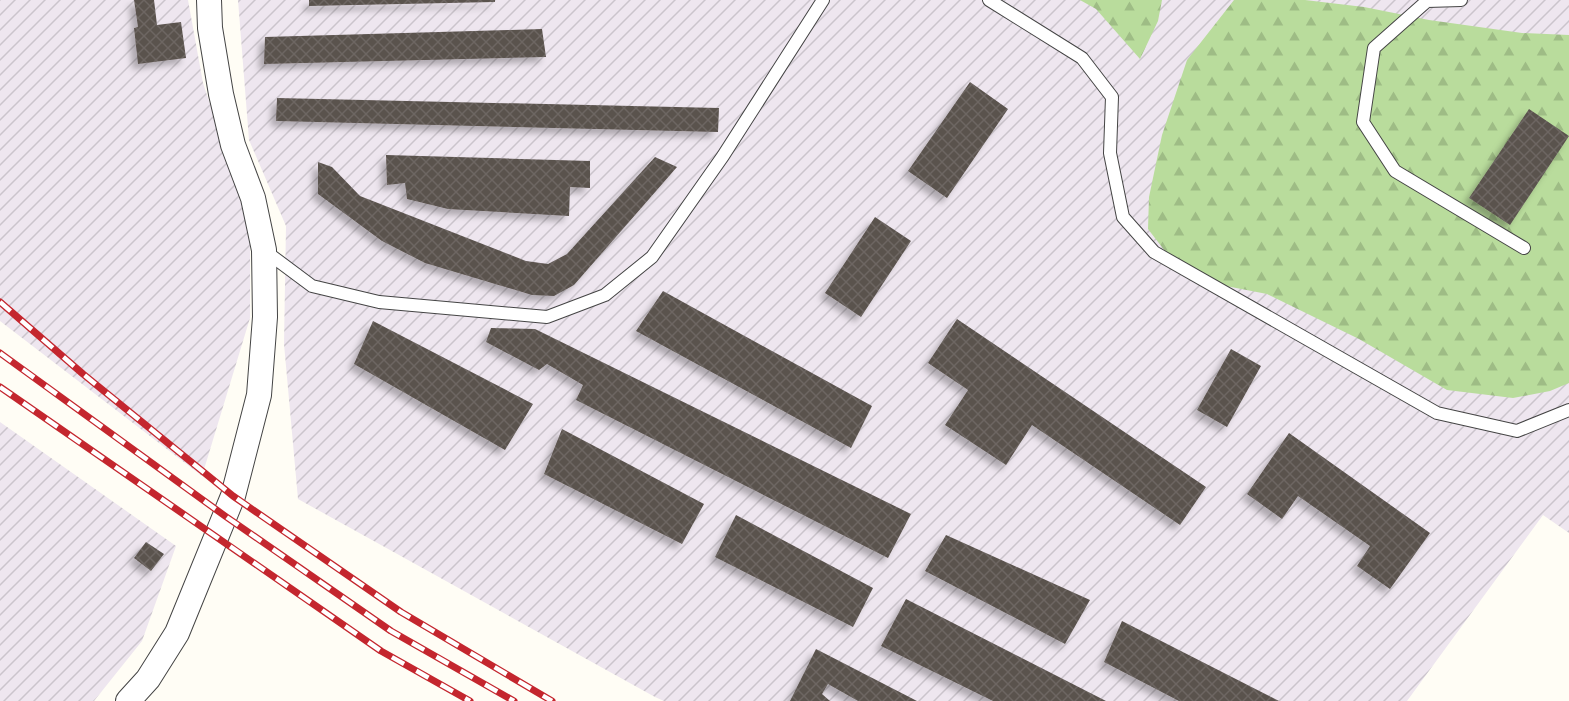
<svg xmlns="http://www.w3.org/2000/svg" width="1569" height="701" viewBox="0 0 1569 701" font-family="'Crimson Pro',serif">
  <style>
    .industrial { fill: url(#industrial-furrows) }
    .forest { fill: url(#forest-firs) }
    .building { fill: url(#building-cross-hatch); filter: url(#shadow) }
    .lines { fill: none; stroke-linecap: round; stroke-linejoin: round }
    .lane-casing { stroke: #444; stroke-width: 14 }
    .street-casing { stroke: #444; stroke-width: 26 }
    .lane { stroke: #fff; stroke-width: 12 }
    .street { stroke: #fff; stroke-width: 24 }
    .rail-casing { stroke: #c4262e; stroke-width: 7 }
    .rail { stroke: #fff; stroke-width: 4.5; stroke-dasharray: 14; stroke-linecap: butt }
  </style>
  <defs>
    <pattern id="industrial-furrows" width="10" height="10" patternUnits="userSpaceOnUse" patternTransform="scale(1.5)"><rect width="10" height="10" fill="#eee6ef"/><path d="M-1 1l2-2M0 10L10 0M9 11l2-2" fill="none" stroke="#cbc4cc"/></pattern>
    <pattern id="forest-firs" width="22" height="20" patternUnits="userSpaceOnUse" patternTransform="scale(1.5)"><rect width="22" height="20" fill="#b9dc9c"/><path d="M5 1l3.5 6h-7zM16 11l3.5 6h-7z" fill="#9ebc85"/></pattern>
    <pattern id="building-cross-hatch" width="8" height="8" patternUnits="userSpaceOnUse" patternTransform="scale(1.5)"><rect width="8" height="8" fill="#5a524d"/><path d="M0 0l8 8M0 8l8-8" fill="none" stroke="#6d6662"/></pattern>
    <filter id="shadow"><feDropShadow dx="-5.5" dy="5.5" stdDeviation="3" flood-color="#0004"/></filter>
  </defs>
  <rect width="100%" height="100%" fill="#fffdf5"/>
  <path class="industrial" d="M0,0H188L203,83L250,224V318L202,476L0,321Z
    M238,0H1569V533L1543,515L1407,701H664L655,697L298,499L284,344L286,226L249,140Z
    M0,422L176,546L142,641L94,701H0Z"/>
  <path class="forest" d="M1080,0H1162L1158,21L1140,59L1096,9Z
    M1234,0H1305L1364,7L1429,20L1522,33L1569,35V383L1550,391L1513,398L1447,390L1359,339L1267,294L1226,286L1178,268L1148,229L1149,197L1162,135L1187,60Z"/>
  <path class="building" d="M134,0H154L157,25L181,22L186,58L138,64L134,28L138,27Z
    M309,0H495V2L309,6Z
    M542,29L546,57L264,64L265,37Z
    M970,82L1008,109L947,198L908,171Z
    M277,98L719,108L718,132L276,121Z
    M1529,109L1569,136L1510,225L1469,198Z
    M386,155L590,161V188L570,187L569,216L448,209L407,199L405,183L387,185Z
    M655,157L677,167L574,285L554,296L532,295L425,263L382,241L318,194V162L332,167L360,196L526,261L548,264L567,254Z
    M875,217L911,241L861,317L825,293Z
    M663,291L872,406L851,448L636,331Z
    M957,319L1206,487L1180,525L1032,425L1006,465L945,425L968,390L928,363Z
    M373,321L533,404L505,450L354,364Z
    M491,328L535,329L911,514L888,558L576,400L583,385L547,364L539,370L486,342Z
    M1231,349L1261,366L1227,427L1197,410Z
    M562,429L704,504L682,544L544,474Z
    M1289,433L1430,533L1390,589L1357,566L1370,546L1298,496L1282,519L1247,494Z
    M736,515L873,588L853,627L715,557Z
    M946,535L1090,600L1065,644L925,571Z
    M146,542L164,554L151,571L134,558Z
    M906,599L1106,701H993L881,646Z
    M1122,621L1279,701H1179L1104,662Z
    M816,649L917,701H858L828,684L822,694L830,701H790Z"/>
  <g class="lines">
    <g class="lane-casing">
      <path id="lane" d="M989,0L1082,58L1112,97L1110,153L1123,217L1154,252L1437,413L1517,431L1569,410
        M1461,0L1427,1L1374,48L1363,122L1395,171L1524,248
        M265,251L312,286L379,302L547,317L605,295L652,257L723,156L823,0"/>
    </g>
    <g class="street-casing">
      <path id="street" d="M128,701L148,679L177,633L233,496L259,395L265,317L264,250L253,198L233,145L221,94L210,28L209,0"/>
    </g>
    <use href="#lane" class="lane"/>
    <use href="#street" class="street"/>
    <g class="rail-casing">
      <path id="rail" d="M0,302L83,374L233,496L401,612L552,701
        M0,353L225,516L391,631L514,701
        M0,387L381,651L470,701"/>
    </g>
    <use href="#rail" class="rail"/>
  </g>
</svg>
